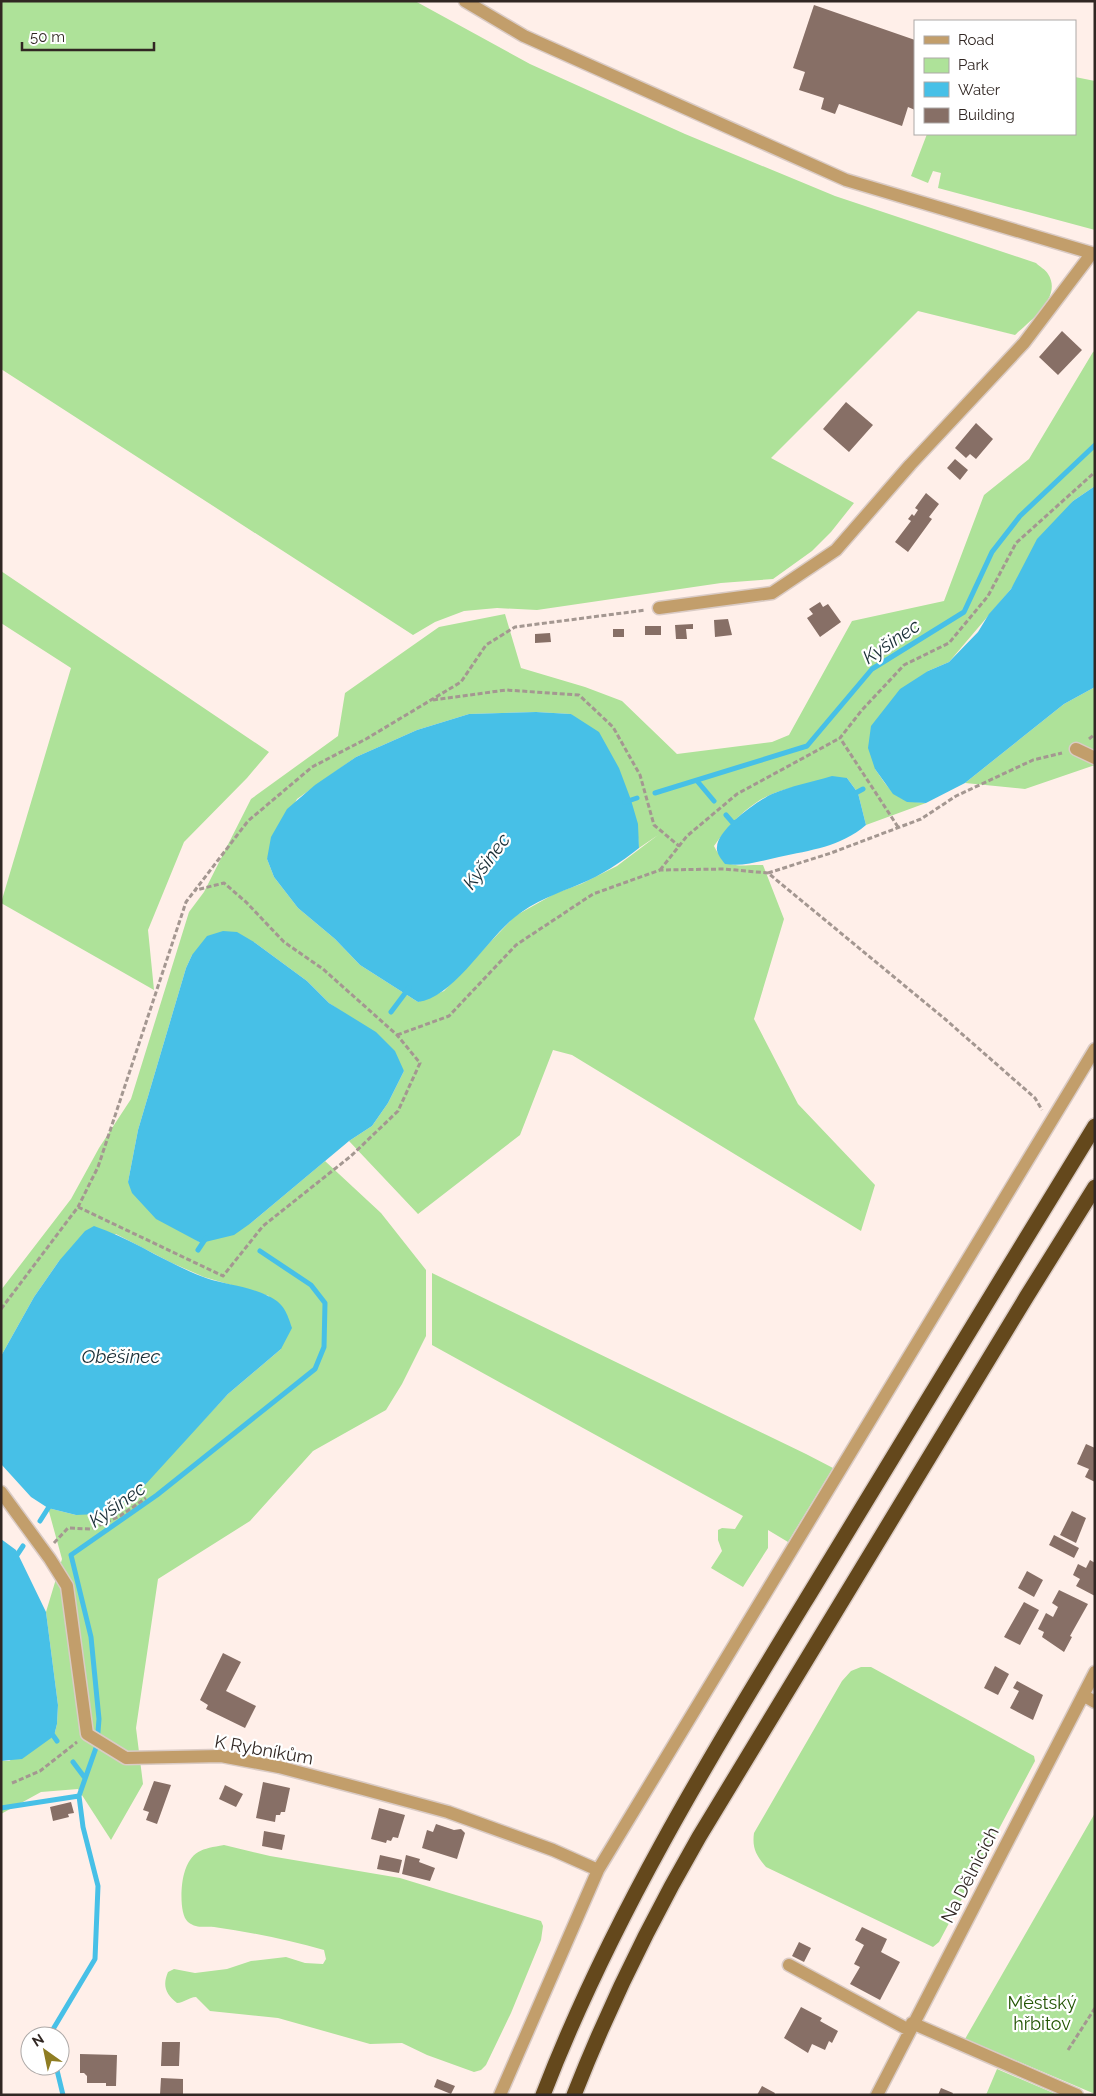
<svg xmlns="http://www.w3.org/2000/svg" width="1096" height="2096" viewBox="0 0 1096 2096" font-family="Raleway,sans-serif">
  <style>
    .green { fill: #aee299; fill-rule: evenodd }
    .water { fill: #47c0e7 }
    .lines { fill: none; stroke-linecap: round; stroke-linejoin: round }
    .stream { stroke: #47c0e7; stroke-width: 5 }
    .building { fill: #876f66 }
    .minor-casing { stroke: #dacbc5; stroke-width: 15 }
    .highway-casing { stroke: #dacbc5; stroke-width: 18 }
    .path { stroke: #a49791; stroke-width: 3; stroke-dasharray: 5 2.5; stroke-linecap: butt }
    .minor { stroke: #c29e6b; stroke-width: 12 }
    .highway { stroke: #64481c; stroke-width: 15 }
    .labels { text-anchor: middle; stroke-width: 4.5; stroke-linejoin: round; paint-order: stroke }
    .street-label { font-size: 18px; fill: #312723; stroke: #fff }
    .park-label { font-size: 18px; fill: #235504; stroke: #fff }
    .water-label { font-size: 19px; font-style: italic; fill: #1a2e36; stroke: #fff }
  </style>
  <rect width="100%" height="100%" fill="#ffefe9"/>
  <path class="green" d="M1,1H415L530,64L685,134L835,196L1036,263C1039,266 1046,270 1048,274C1063,297 1030,321 1015,335L918,311L771,458L854,503L831,532L812,551L773,579L721,583L537,610L497,608L464,611L435,622L413,635L1,369Z
    M1075,77L1095,81V230L938,188L941,173L933,171L928,183L911,176L927,134H1075Z
    M1095,351V486L1073,501L1011,589L949,662L928,671L875,769C892,793 895,801 926,803L866,825L858,793L847,778C818,784 782,785 757,802C740,813 725,830 714,846C727,872 739,864 763,865L784,919L754,1019L798,1104L875,1185L861,1231L572,1055L553,1050L520,1135L418,1214L349,1141L372,1126L388,1103L404,1071L354,1020L329,1003L307,981L254,942L192,955L186,968L138,1130L128,1182L186,1233L201,1243L251,1223L325,1161L381,1213L426,1270V1336L402,1384L386,1410L313,1451L250,1521L158,1579L136,1728L143,1784L111,1840L78,1789L41,1792L1,1814V1761H9L54,1736L57,1724L58,1705L46,1612L62,1559L48,1508L76,1515L199,1425L228,1394L281,1349L269,1296L204,1277L172,1263L116,1234L59,1261L34,1297L1,1356V1290L71,1199L99,1148L131,1099L189,912L204,892L251,799L338,736L345,693L439,627L505,614L521,668L585,687L622,701L677,754L772,742L789,735L852,621L944,601L984,495L1029,459L1093,352ZM536,712L571,714L637,827L639,848L658,835L617,866L581,884L556,893L515,916L444,991L418,1002L360,965L335,939L298,908L274,877L267,859L297,799L356,757L417,730L469,714Z
    M1,571L269,752L247,778L184,842L148,930L154,990L1,903L71,668L1,623Z
    M1095,687V765L1025,789L965,783L1064,704Z
    M432,1273L806,1454L833,1468L788,1542L768,1530V1548L743,1587L711,1568L722,1551L718,1540V1530L722,1528L735,1529L743,1516L432,1345Z
    M861,1667H871L1034,1756L1035,1761L939,1942L933,1947L766,1867C756,1855 752,1848 754,1833L842,1681L851,1671Z
    M1095,1813V2094L965,2039Z
    M224,1845L270,1856L400,1878L541,1921L543,1926L541,1940L511,2013L486,2065L481,2070L474,2072L427,2055L402,2043L370,2044L278,2018L210,2011L196,1997C189,1997 184,2003 177,2003C166,1994 162,1986 168,1972L174,1969L195,1973L227,1969L251,1961L286,1957L305,1963L323,1964L326,1959L324,1950C288,1940 251,1932 214,1927C204,1926 197,1929 188,1922C179,1914 181,1884 184,1874C191,1850 202,1849 224,1845Z
    M997,2069L1058,2095H986Z"/>
  <path class="water" d="M1095,486V687L1064,704L965,783L926,803L907,802L893,794L875,769L868,748L871,726L900,689L928,671L949,662L978,632L989,614L1011,589L1037,539L1073,501Z
    M536,712L571,714L599,732L619,768L631,800L638,824L639,848C620,863 602,875 580,884C558,893 533,902 515,917C487,939 453,998 418,1002L360,965L335,939L298,908L274,877L267,859L271,837L287,809L315,785L356,757L417,730L469,714Z
    M832,776L847,778L858,793L866,825C840,847 811,850 779,857C761,861 743,867 725,864C721,859 716,853 717,847C718,829 757,801 772,794C791,786 812,782 832,776Z
    M223,931L237,932L254,942L307,981L329,1003L376,1032L395,1051L404,1071L388,1103L372,1126L349,1141L251,1223L234,1235L201,1243L156,1219L132,1193L128,1182L138,1130L186,968L192,955L207,936Z
    M94,1226C133,1239 167,1264 206,1278C226,1285 249,1286 268,1296C284,1303 287,1313 292,1328L281,1349L228,1394L134,1497L98,1514L76,1515L48,1508L31,1497L1,1464V1356L34,1297L59,1261L85,1231Z
    M1,1539L16,1550L46,1612L58,1705L57,1724L54,1736L22,1759L1,1761Z"/>
  <g class="lines">
    <path class="stream" d="M698,782L714,801
      M655,793L807,746L872,669L964,612L992,552L1020,516L1095,445
      M852,795L863,789
      M625,802L637,798
      M726,815L733,823L739,821
      M391,1012L409,988
      M198,1250L206,1238
      M40,1521L52,1502
      M15,1558L23,1546
      M50,1731L57,1741
      M73,1762L85,1778
      M1,1808L79,1796L97,1745L99,1719L91,1637L71,1555L157,1495L315,1369L324,1347L325,1303L311,1285L260,1251
      M49,2036L95,1959L98,1886L83,1827L79,1796
      M56,2066L63,2095"/>
  </g>
  <path class="building" d="M814,5L915,40V110L908,107L902,126L839,104L835,114L821,109L824,98L799,90L805,72L793,68Z
    M1062,331L1082,350L1058,375L1039,357Z
    M846,402L873,425L849,452L823,429Z
    M976,423L993,439L976,459L970,454L966,458L955,448Z
    M955,459L968,470L960,480L947,468Z
    M926,493L939,504L929,517L932,519L908,552L895,542L911,521L908,519L912,514L914,516L918,510L915,508Z
    M820,602L823,607L828,604L841,622L820,637L807,618L813,614L809,609Z
    M728,619L732,635L715,637L714,620Z
    M693,624V629H686L687,639H676L675,625Z
    M645,626H661V635H645Z
    M613,629H624V637H613Z
    M550,633L551,642L535,643V634Z
    M1086,1444L1095,1448V1482L1085,1477L1089,1469L1077,1464Z
    M1072,1511L1086,1518L1076,1543L1060,1535Z
    M1054,1535L1079,1548L1074,1558L1049,1545Z
    M1090,1560L1095,1563V1596L1076,1586L1080,1579L1073,1575L1078,1564L1086,1568Z
    M1027,1571L1043,1580L1034,1597L1018,1588Z
    M1059,1590L1088,1604L1070,1636L1072,1637L1064,1652L1042,1637L1044,1632L1038,1629L1046,1613L1053,1617L1058,1607L1052,1603Z
    M1024,1602L1039,1610L1020,1645L1004,1637Z
    M223,1653L241,1662L226,1691L256,1706L245,1728L206,1709L208,1705L200,1700Z
    M995,1666L1009,1674L998,1695L984,1688Z
    M1017,1681L1043,1695L1033,1720L1010,1708L1019,1691L1013,1688Z
    M154,1781L171,1785L157,1824L146,1820L149,1812L143,1810Z
    M263,1782L290,1788L285,1812H281L280,1815H276L275,1822L256,1818Z
    M225,1785L243,1794L236,1807L219,1799Z
    M71,1802L74,1813L68,1814L69,1817L53,1821L50,1807Z
    M379,1808L405,1815L398,1838L393,1837L391,1841L387,1840L386,1843L371,1839Z
    M436,1824L454,1830L461,1829L465,1833L457,1859L422,1848L427,1830L433,1832Z
    M264,1831L285,1835L282,1850L262,1846Z
    M380,1855L402,1860L399,1873L377,1869Z
    M406,1855L420,1859L419,1862L435,1868L430,1881L402,1874Z
    M862,1927L887,1939L881,1952L900,1962L880,2000L850,1984L860,1967L854,1964L864,1945L855,1940Z
    M799,1942L811,1948L804,1962L792,1956Z
    M801,2007L822,2018L820,2021L838,2031L832,2043L829,2041L825,2050L812,2044L808,2053L784,2038Z
    M162,2042H180L179,2066H161Z
    M80,2054L117,2055L116,2086H106V2083H87V2076L84,2073H80Z
    M161,2078L183,2079V2095H160Z
    M437,2079L455,2086L451,2094L434,2087Z
    M762,2086L775,2093L774,2095H757Z
    M941,2088L953,2093L952,2095H938Z"/>
  <g class="lines">
    <g class="minor-casing">
      <path id="minor" d="M465,1L524,36L846,180L1095,254
        M659,608L772,593L836,550L910,465L1024,343L1092,253
        M1076,749L1095,758
        M1,1492L50,1559L67,1586L87,1734L126,1758L221,1756L279,1767L363,1789L448,1812L553,1850L598,1870
        M1083,1695L1095,1702
        M789,1965L909,2030
        M912,2023L1077,2095
        M500,2095L598,1870L1095,1049
        M877,2095L1095,1672"/>
    </g>
    <g class="highway-casing">
      <path id="highway" d="M543,2095C611,1918 710,1757 809,1595C904,1439 999,1282 1095,1126
        M574,2095C609,2006 651,1920 699,1837L1027,1296L1095,1187"/>
    </g>
    <path class="path" d="M433,700L506,690L579,695L613,727L640,775L654,825L679,846
      M1089,739L1095,734
      M898,827L840,738L862,710L904,665L949,643L988,596L1016,543L1095,472
      M660,870L687,836L737,794L840,738
      M768,873L831,853L921,819L956,796L1033,760L1062,753
      M397,1035L449,1016L516,945L593,894L660,870L724,869L768,873L945,1019L1035,1098L1042,1110
      M78,1207L223,1276L263,1226L351,1156L398,1111L420,1063L397,1035L323,969L284,942L246,902L224,883L196,890
      M1,1309L78,1207L98,1167L186,902L248,821L312,767L366,739L461,682L486,645L515,627L646,610
      M54,1543L68,1528L91,1529L120,1516L146,1498
      M12,1783L40,1771L77,1742
      M1068,2050L1095,2008"/>
    <use href="#minor" class="minor"/>
    <use href="#highway" class="highway"/>
  </g>
  <g class="labels">
    <g class="street-label">
      <text transform="translate(264 1750) rotate(10)" y="6">K Rybníkům</text>
      <text transform="translate(970 1875) rotate(-63)" y="6">Na Dělnicích</text>
    </g>
    <g class="park-label">
      <text x="1042" y="2009">Městský<tspan x="1042" dy="21">hřbitov</tspan></text>
    </g>
    <g class="water-label">
      <text transform="translate(891 641) rotate(-34)" y="7">Kyšinec</text>
      <text transform="translate(486 861) rotate(-53)" y="7">Kyšinec</text>
      <text x="121" y="1363">Oběšinec</text>
      <text transform="translate(117 1504) rotate(-35)" y="7">Kyšinec</text>
    </g>
  </g>
  <rect width="1096" height="2096" fill="none" stroke="#312723" stroke-width="5"/>
  <rect x="914" y="20" width="162" height="115" fill="#ffffff" stroke="#ada9a7"/>
  <rect x="924" y="36" width="25" height="8" fill="#c29e6b" stroke="#ada9a7"/>
  <text x="958" y="45" font-size="15" fill="#312723">Road</text>
  <rect x="924" y="58" width="25" height="15" fill="#aee299" stroke="#ada9a7"/>
  <text x="958" y="70" font-size="15" fill="#312723">Park</text>
  <rect x="924" y="82" width="25" height="15" fill="#47c0e7" stroke="#ada9a7"/>
  <text x="958" y="95" font-size="15" fill="#312723">Water</text>
  <rect x="924" y="108" width="25" height="15" fill="#876f66" stroke="#ada9a7"/>
  <text x="958" y="120" font-size="15" fill="#312723">Building</text>
  <g transform="translate(45 2051) rotate(327)"><circle r="24" fill="#ffffff" stroke="#ada9a7"/>
  <path d="M0-4L9 19L0 12L-9 19Z" fill="#8f7d23"/>
  <text y="-8" font-size="14" font-weight="bold" text-anchor="middle" fill="#312723">N</text>
  </g>
  <path d="M22 42v8h132v-8" fill="none" stroke="#312723" stroke-width="2.5"/>
  <text x="30" y="42" font-size="15" fill="#312723" stroke="#ffffff" stroke-width="4" paint-order="stroke">50 m</text>
</svg>
